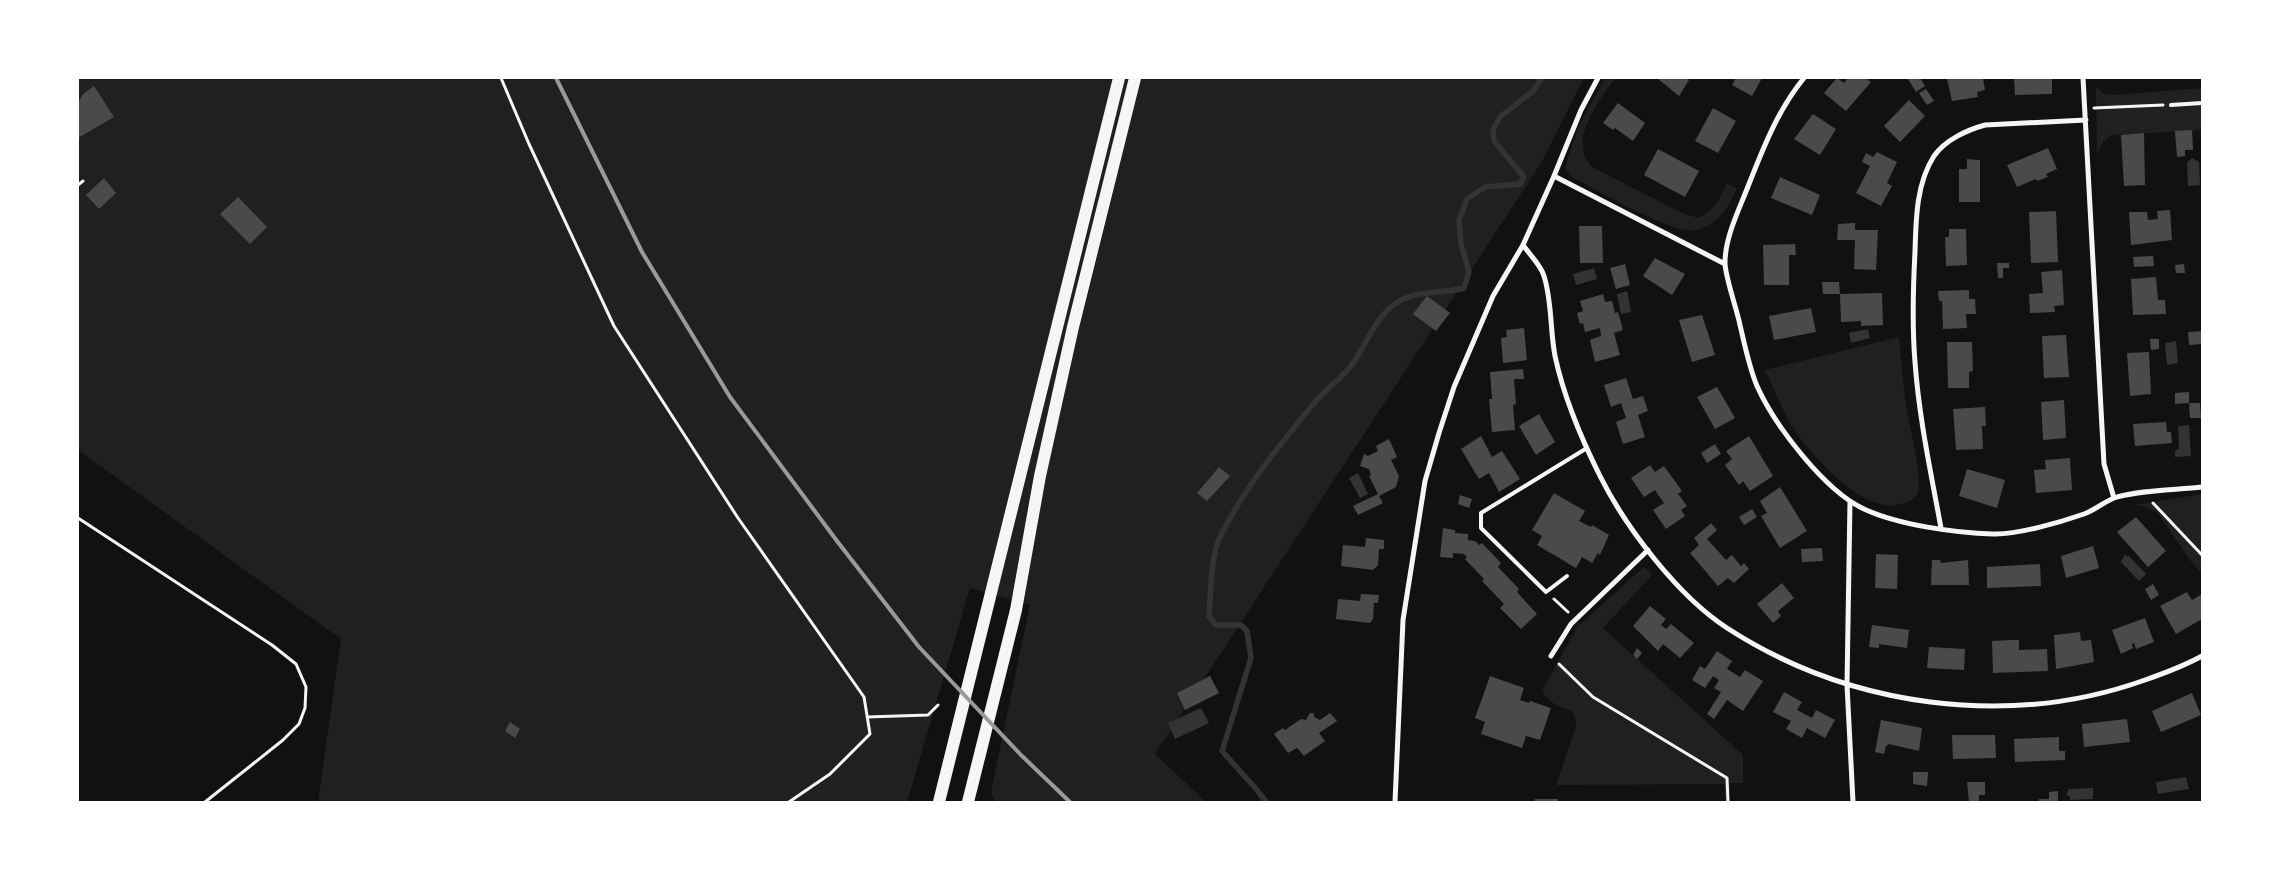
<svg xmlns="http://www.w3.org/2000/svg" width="2280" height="880" viewBox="0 0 2280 880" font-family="Montserrat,sans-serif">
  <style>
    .green { fill: #202020 }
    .water { fill: #333 }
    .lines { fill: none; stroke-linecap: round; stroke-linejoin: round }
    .stream { stroke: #333; stroke-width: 5.5 }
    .building { fill: #4a4a4a }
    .path { stroke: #f5f5f5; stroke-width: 3 }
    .service { stroke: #f5f5f5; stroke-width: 4 }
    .minor { stroke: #f5f5f5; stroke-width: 5 }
    .primary { stroke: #f5f5f5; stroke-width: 12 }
    .rail { stroke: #9a9a9a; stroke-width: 4 }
  </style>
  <rect width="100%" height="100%" fill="#111"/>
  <path class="green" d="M78,78H1584L1541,163L1155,754L1206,802H995L991,792L1030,605L970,588L907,802H318L341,639L78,450Z
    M1605,78H1615C1599,101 1567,140 1592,167L1684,214L1699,218C1715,209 1720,200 1726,184L1737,188C1729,207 1718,225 1696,230C1675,236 1593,188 1570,176L1565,168L1578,127Z
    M2096,87L2103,93L2113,95L2202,88V130L2112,135L2103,142L2097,153Z
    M1899,337C1901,360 1903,383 1906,405C1909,425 1923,475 1918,492C1915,501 1904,504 1896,505C1860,511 1809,453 1791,425C1781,408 1774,388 1765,370Z
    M2202,494V574L2189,559L2158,513L2143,506L2134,505Z
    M1644,567L1652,575L1603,628L1743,755V783H1730V802H1725L1724,784L1556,785L1576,726C1576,707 1566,711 1553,703C1549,700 1545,695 1542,691L1577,627Z"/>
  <path class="water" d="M2192,158L2199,162L2200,185L2188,186L2187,163Z
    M1594,268L1597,279L1576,285L1573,274Z
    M1627,291L1631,312L1621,314L1617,294Z
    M1868,329L1870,338L1851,343L1849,333Z
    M2176,341L2178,363L2167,365L2165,343Z
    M2189,425L2191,456L2175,457V450L2179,449L2178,426Z
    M1358,473L1368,494L1360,498L1349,478Z
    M2125,554L2127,557L2129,556L2146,574L2139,581L2121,562Z
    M1201,708L1209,723L1175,739L1168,723Z
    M2186,777L2189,789L2158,794L2156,782Z
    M2093,788V799L2070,800V797L2066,795L2069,789Z"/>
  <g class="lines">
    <path class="stream" d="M1266,802L1257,790L1222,751L1251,658L1247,631L1241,625H1216L1209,616C1211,594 1210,557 1220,537C1244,488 1281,443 1316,401C1327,388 1341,379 1351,366C1369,342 1376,309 1408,297C1422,291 1446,293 1464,288L1469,272L1461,244L1459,220L1467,199L1485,187L1520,184L1524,177L1494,141L1493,130L1500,117L1533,91L1542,78"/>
  </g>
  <path class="building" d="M1657,78H1686L1689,80L1679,96Z
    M1736,78H1762L1752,96L1732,85Z
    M1837,78L1844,83L1848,78H1865L1871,82L1846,111L1824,93Z
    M1910,78H1920L1925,86L1916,92L1908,79Z
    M1954,78H1983L1985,90L1977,92L1978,97L1952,101L1947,79Z
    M2014,78H2052V94L2015,95Z
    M94,86L114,117L78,138V103L83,94Z
    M1926,89L1934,101L1927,105L1919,93Z
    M1909,100L1925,116L1900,142L1884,126Z
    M1618,103L1645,123L1633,141L1615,128L1613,130L1603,123Z
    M1713,108L1736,121L1718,153L1695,141Z
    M1813,114L1836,129L1820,155L1794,139Z
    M2192,130L2193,150H2185V156L2177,157L2175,131Z
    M2144,133L2145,185L2124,186L2121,135Z
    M2048,148L2057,169L2046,174L2048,177L2037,181L2036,179L2017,187L2007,165Z
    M1658,149L1699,171L1685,197L1644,175Z
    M1877,152L1897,162L1887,183L1892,186L1881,206L1856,193L1870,166L1862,162L1866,153L1873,157Z
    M1967,159L1980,160V202H1959V169H1967Z
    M1780,177L1820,195L1812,215L1771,198Z
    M104,178L116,193L99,209L86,195Z
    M238,197L267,227L250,244L220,214Z
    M2170,210L2172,240L2131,245L2129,212H2147L2148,220L2158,219L2157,211Z
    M2056,211L2058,262L2031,263L2029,212Z
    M1855,223V230H1878L1876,270L1854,269L1855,240H1837L1838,224Z
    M1579,226H1602L1603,263H1580Z
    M1949,229H1966L1967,265L1946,266L1945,237H1949Z
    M1795,244L1796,255H1789V285H1764L1763,245Z
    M2153,256L2154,266L2134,267L2133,257Z
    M1655,258L1685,274L1672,295L1643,276Z
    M1997,263H2009V268H2003V278H1998Z
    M1625,264L1630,285L1616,289L1610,268Z
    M2184,264L2185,273H2176L2175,265Z
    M2062,270L2064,305L2054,306L2055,312L2030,313L2029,294L2043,293L2041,272Z
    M2156,277L2158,300H2165L2166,314L2133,315L2131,279Z
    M1822,282H1839L1840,294H1823Z
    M1969,290V299H1975L1976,314H1966L1967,328L1943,329L1942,301H1939L1938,291Z
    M1882,293L1883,325L1861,326V321L1841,322L1840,294Z
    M1603,294L1605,302L1612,301L1615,313L1618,312L1623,330L1614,333L1620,355L1595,362L1590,340L1601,336L1600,328L1585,332L1583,323L1580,324L1577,313L1583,311L1580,301Z
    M1427,296L1450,313L1436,331L1413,314Z
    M1811,308L1816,332L1774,340L1769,316Z
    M1702,315L1715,355L1692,362L1679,320Z
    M1524,328L1527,360L1503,363L1501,338L1507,337L1506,330Z
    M2202,331V344L2189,345L2188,332Z
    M2066,335L2069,377L2044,378L2042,336Z
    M2150,339H2159V349L2151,350Z
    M1947,342H1972L1973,371L1969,372V388H1948Z
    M2149,352L2151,394L2130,396L2127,353Z
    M1523,369L1524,379H1514L1516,404L1513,405L1515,430L1492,432L1489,399H1492L1490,372Z
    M1626,378L1633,399L1643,396L1648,411L1638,415L1645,437L1623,444L1616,422L1626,418L1621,403L1611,407L1604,385Z
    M1717,387L1735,418L1715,429L1697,397Z
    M2189,392V403L2175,404V393Z
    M2064,400L2066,438L2043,440L2041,402Z
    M2189,403H2200L2201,418H2190Z
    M1985,407L1986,426H1982L1983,449L1956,450L1953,409Z
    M1539,414L1555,442L1536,455L1519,426Z
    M2166,422L2167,432H2171L2172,443L2135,446L2133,424Z
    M1481,436L1492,457L1502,451L1520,479L1499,492L1489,473L1479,479L1461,449Z
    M1749,436L1773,476L1750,491L1743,481L1739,485L1725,465L1732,459L1726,451Z
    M1389,439L1397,457L1391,460L1399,476L1396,487L1379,496L1383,503L1358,515L1353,506L1378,494L1369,476L1371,475L1369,469L1360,466L1364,454L1368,456L1378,451L1376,446Z
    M1715,444L1721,454L1707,463L1701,453Z
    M2070,458L2072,490L2036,493L2034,470L2046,469L2045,460Z
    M1650,465L1655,472L1664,466L1682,491L1678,494L1687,506L1681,510L1685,516L1666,529L1653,510L1664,503L1659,496L1655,490L1644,497L1631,478Z
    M1219,467L1230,476L1207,501L1197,493Z
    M1967,469L2005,480L1997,508L1959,496Z
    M1780,487L1807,531L1780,548L1761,516L1767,513L1760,501Z
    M1554,493L1585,511L1579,521L1591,527L1592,525L1609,535L1600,555L1598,553L1592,563L1582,557L1576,568L1537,545L1542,536L1532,530Z
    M1460,495L1472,499L1469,508L1458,504Z
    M1752,509L1757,517L1744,525L1739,517Z
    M2136,517L2166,551L2148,567L2117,532Z
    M1711,523L1717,530L1707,539L1726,560L1732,555L1741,566L1744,563L1749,569L1734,583L1728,578L1718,586L1690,553L1699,545L1694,538Z
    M1443,528L1455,530V533L1468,534V540L1475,541L1479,545L1482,543L1501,563L1498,567L1519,589L1517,592L1537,614L1521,629L1500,608L1504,604L1482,581L1484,579L1465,559L1467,557L1464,554L1453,553V558L1440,557Z
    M1366,538L1384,540V549H1379L1378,565L1373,570L1341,566L1343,545L1365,547Z
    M2093,546L2099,568L2066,578L2061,556Z
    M1822,548L1823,561L1802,562L1801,549Z
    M1876,554L1898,555L1897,589L1875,588Z
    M1932,560H1940L1941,563L1968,560L1969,585H1931Z
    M2040,564L2041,586L1987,588V567Z
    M1782,583L1794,598L1778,611L1781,616L1773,623L1757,604Z
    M2153,584L2159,595L2151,600L2145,589Z
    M2187,592L2192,600L2202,594V619L2176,634L2160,606Z
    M1361,594L1379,595L1378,603H1374L1373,619L1370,623L1336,619L1338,599L1360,601Z
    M1650,606L1666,619L1661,625L1666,629L1671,624L1694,643L1680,658L1663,644L1658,651L1633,626Z
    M2145,618L2154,642L2136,649L2134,643L2132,644L2133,648L2121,654L2112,630Z
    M1872,625L1909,630L1907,648L1879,644V648L1869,647Z
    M2080,632L2081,641L2091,640L2094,662L2056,669L2054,635Z
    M2011,640H2019V650L2047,649L2048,671L1993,673L1992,641Z
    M1929,647L1965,649L1964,670L1927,668Z
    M1637,648L1642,653L1637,659L1633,655Z
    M1717,651L1732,661L1727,669L1740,677L1745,670L1763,681L1743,711L1727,700L1714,719L1707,714L1721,692L1714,688L1719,680L1713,676L1705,688L1692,680L1700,666L1705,669Z
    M1210,676L1219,693L1185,710L1177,693Z
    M1490,676L1524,688L1520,700L1529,703L1530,701L1551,708L1540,740L1526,736L1522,748L1481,734L1485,722L1475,718Z
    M1784,692L1802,702L1797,710L1812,718L1816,710L1835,720L1825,738L1807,728L1802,738L1786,729L1791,721L1773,712Z
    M2192,693L2201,715L2161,732L2152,711Z
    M1310,713H1314V717L1320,720L1330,713L1337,721L1319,733L1325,741L1304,756L1297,748L1288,753L1274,734L1283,728L1285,730L1301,719L1306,720Z
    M2127,719L2130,742L2084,747L2082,724Z
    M1881,720L1922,728L1919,751L1889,744L1886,746L1884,754L1875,752Z
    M510,722L520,729L515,738L505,731Z
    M1952,735H1995L1996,758L1953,759Z
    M2059,737V751H2065V760L2015,762L2014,739Z
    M1913,772H1928L1927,786L1913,784Z
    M1967,782H1985V795H1979V802H1969Z
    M2058,791V802H2039V799H2049V792Z
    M1535,799H1558V802H1535Z"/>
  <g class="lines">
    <path class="path" d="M501,78L529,144L614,326L738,518L864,697L870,734L830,774L789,802
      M2094,108L2163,105
      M78,185L83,181
      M2153,503L2202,555
      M78,518L272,645L296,664L306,687L305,708L299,724L283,740L205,802
      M1554,599L1568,612
      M1559,664L1593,697L1727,778L1728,802
      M867,717L928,715L938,705"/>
    <path class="service" d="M2171,105L2202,103
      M1567,576L1546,592L1481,528V513L1587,448"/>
    <path class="minor" d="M1804,78C1776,112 1761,154 1745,194C1736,216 1725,240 1725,263C1725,276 1737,310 1740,325C1745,346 1749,367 1757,386C1775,426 1825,491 1864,509C1898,525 1956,533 1993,534C2017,535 2061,522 2084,514C2095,510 2104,502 2114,498C2138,490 2177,490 2202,487
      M2083,78L2104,464L2114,498
      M1554,176L1725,264
      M1523,245C1529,254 1541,265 1544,276C1552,301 1550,330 1555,356C1564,398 1581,438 1600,476C1626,528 1678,596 1727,628C1849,707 2008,729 2145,680C2165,673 2184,666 2202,656
      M1850,501L1847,685L1853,802
      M1941,528C1931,473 1919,418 1915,362C1912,326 1913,289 1915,252C1916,220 1916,184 1934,156C1945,140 1967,130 1985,125L2086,120
      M1551,656L1571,624L1648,550
      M1395,802L1403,620L1425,481L1439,433L1454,387L1493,296L1523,245L1554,176L1581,110L1598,78"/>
    <path class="primary" d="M939,802L1119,78
      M968,802L1016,610L1040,476L1073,327L1135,78"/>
    <path class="rail" d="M556,78L642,252L730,397L837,541L919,647L1021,755L1070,802"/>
  </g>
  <rect width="2280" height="880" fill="none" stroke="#ffffff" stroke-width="158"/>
</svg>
